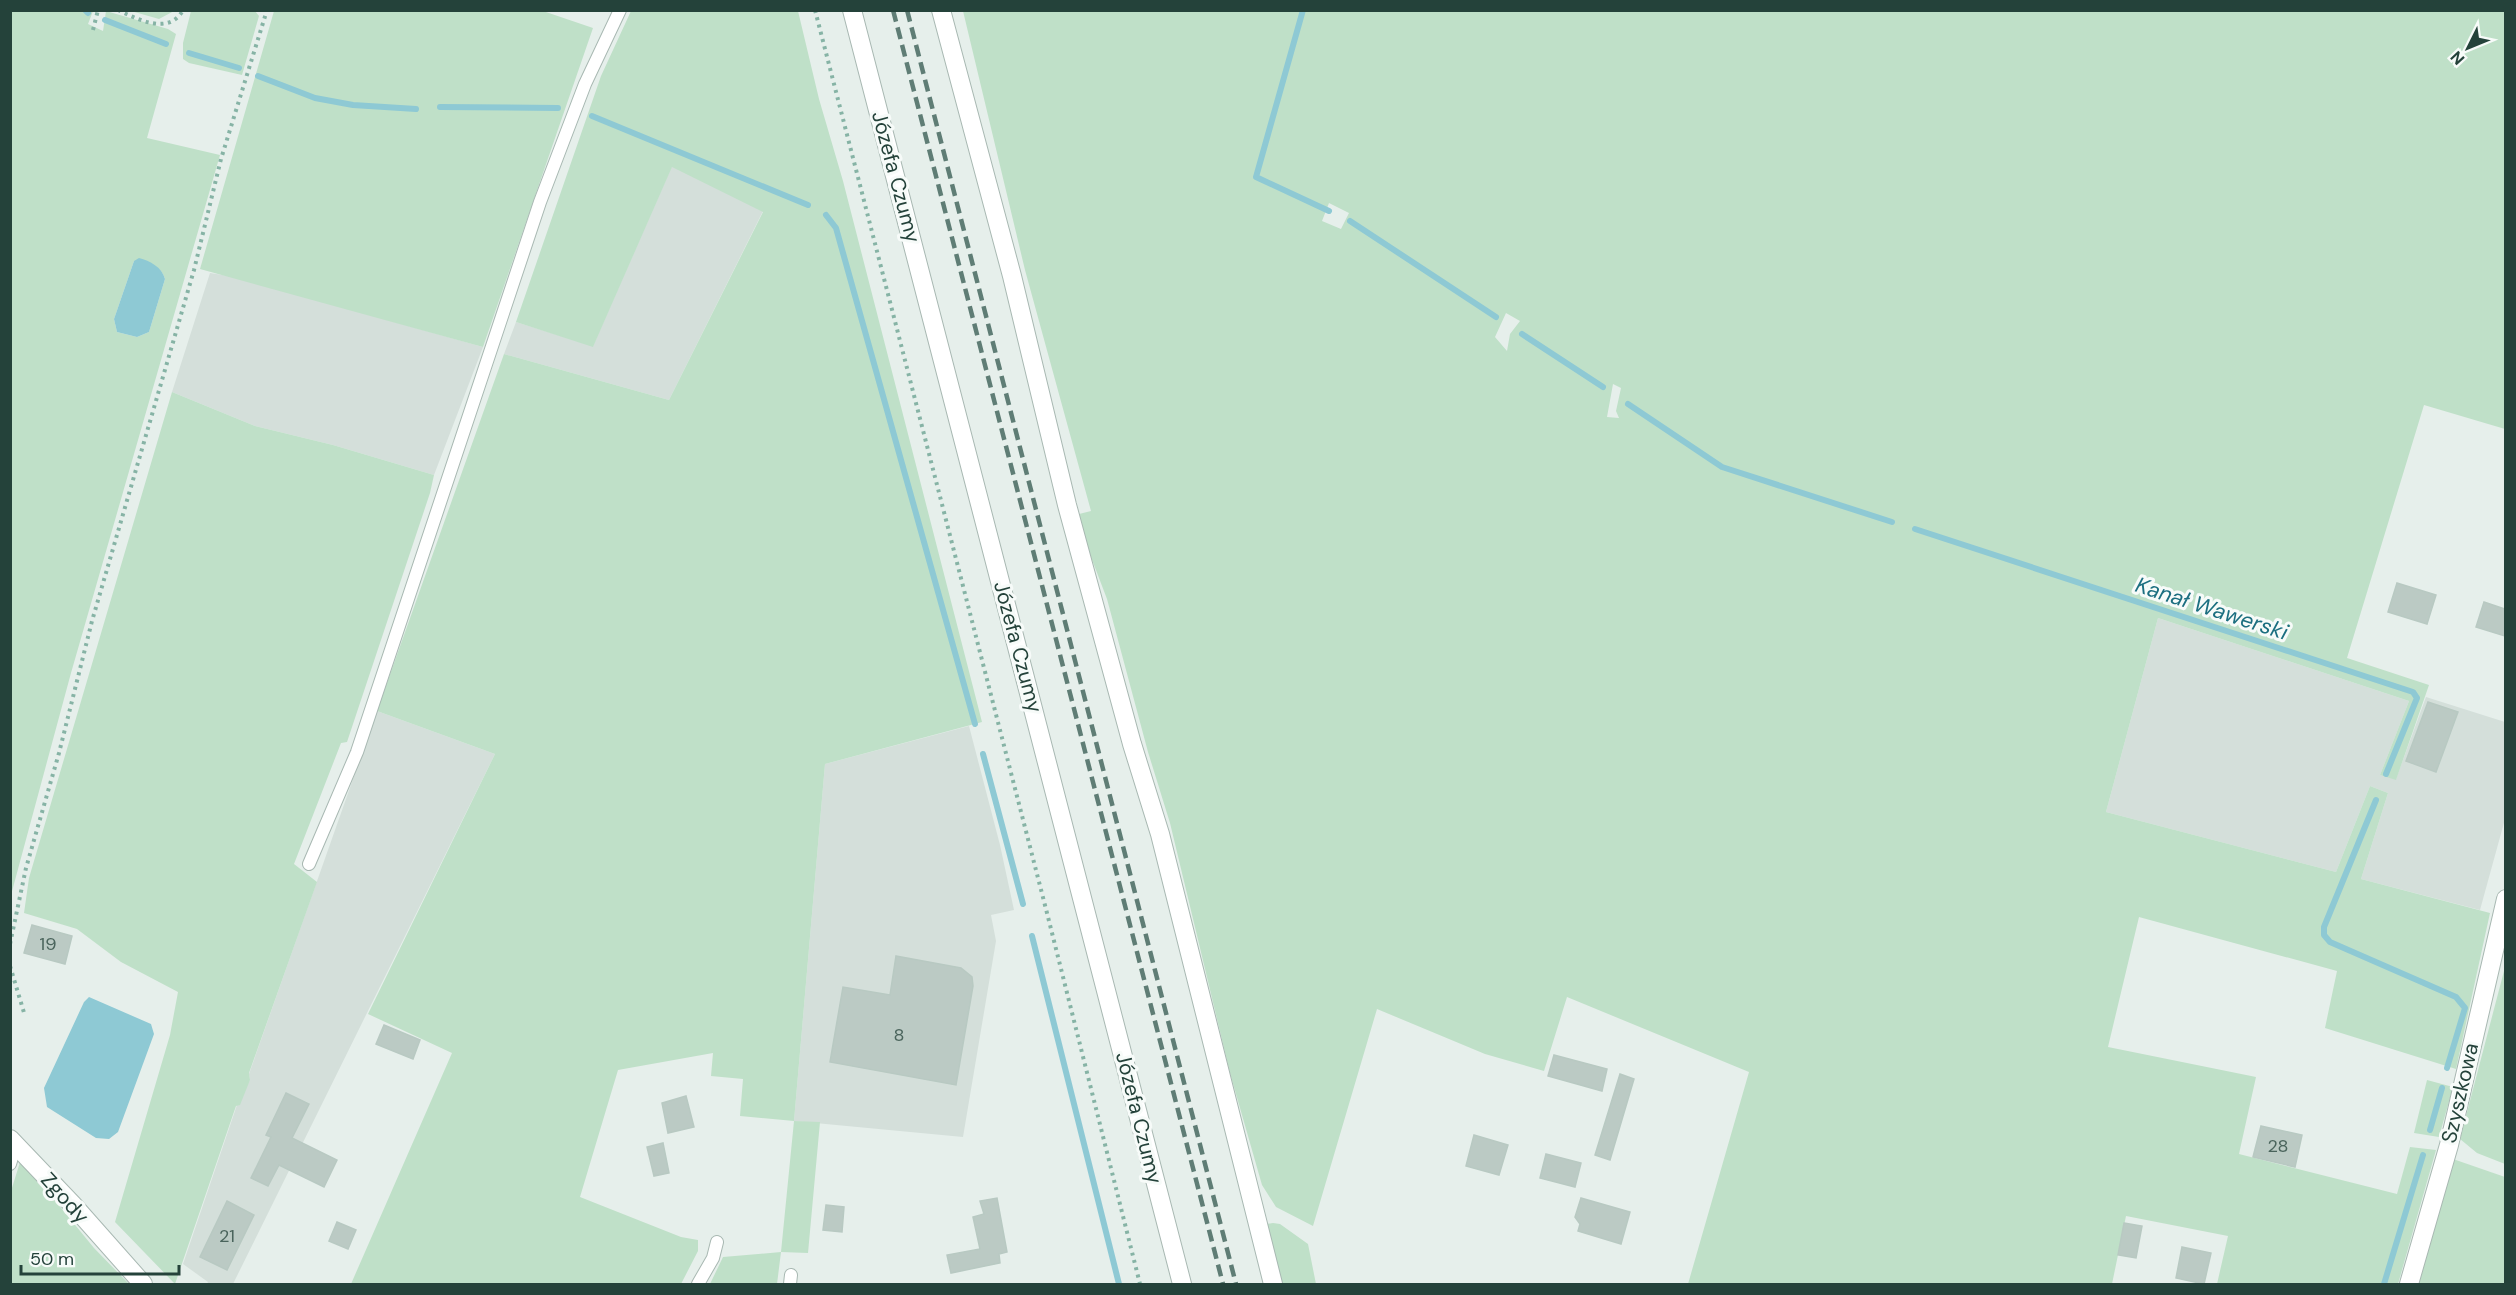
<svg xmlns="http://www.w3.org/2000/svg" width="2516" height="1295" viewBox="0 0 2516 1295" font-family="'DM Sans',sans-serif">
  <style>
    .built { fill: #d4dfda }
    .green { fill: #bfe0c8; fill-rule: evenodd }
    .water { fill: #8ec9d4 }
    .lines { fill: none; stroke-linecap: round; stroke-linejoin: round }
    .stream { stroke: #8ec9d4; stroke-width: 6 }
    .building { fill: #bbcac4; stroke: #b8c9c2; stroke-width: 1.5 }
    .service-casing { stroke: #a8b8b2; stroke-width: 14 }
    .minor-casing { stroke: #a8b8b2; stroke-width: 20 }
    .path { stroke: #86b3a5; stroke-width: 4; stroke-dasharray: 3 4.5; stroke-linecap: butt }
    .service { stroke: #fff; stroke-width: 12 }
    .minor { stroke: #fff; stroke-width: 18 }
    .rail { stroke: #5f7d75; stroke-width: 4.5; stroke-dasharray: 12 6; stroke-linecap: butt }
    .labels { text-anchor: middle; stroke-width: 6; stroke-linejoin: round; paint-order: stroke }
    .number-label { font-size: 18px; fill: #4a645c }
    .street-label { font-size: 21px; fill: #24423a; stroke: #f7fbf9 }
    .water-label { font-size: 22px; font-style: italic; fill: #1c6f80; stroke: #f7fbf9 }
  </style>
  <rect width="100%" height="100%" fill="#e6efeb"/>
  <path class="built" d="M672,166L763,211L669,400L504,354L516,322L593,346Z
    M210,273L235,277L483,347L434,475L333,445L255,426L172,392Z
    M2158,618L2409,701L2380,775L2396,779L2426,697L2505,722V819L2480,910L2361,879L2388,793L2370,786L2336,872L2106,812Z
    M377,711L495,754L233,1284H207L208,1282L183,1264L237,1105L250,1080L249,1074Z
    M969,726L1000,845L1014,910L991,915L996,941L963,1137L794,1121L825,764Z"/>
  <path class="green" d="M11,11H93L88,24L103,31L106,11L168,29L176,34L147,138L220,155L71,673L11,895ZM134,261C147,264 161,264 165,279L149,332L137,337L117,332L114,319Z
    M131,11H174L159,19Z
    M191,11H255L259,16L242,75L189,63L183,59V43Z
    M543,11L593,28L483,347L200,269L274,11Z
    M631,11H798L819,99L843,181L982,722L825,764L794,1121L820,1122L808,1253L781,1252L777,1284H710L723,1257L781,1252L794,1121L740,1116L743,1079L711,1076L713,1053L618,1070L580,1197L681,1237L698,1240V1251L681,1284H351L452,1053L368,1014L495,754L377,711L504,354L669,400L763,212L672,167L593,347L516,322L601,76Z
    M963,11H2505V429L2424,405L2347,658L2429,685L2396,780L2380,775L2409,701L2158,618L2106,812L2336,872L2370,786L2388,793L2361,879L2490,913L2456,1069L2325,1028L2337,971L2139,917L2108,1047L2256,1077L2239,1154L2397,1194L2410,1147L2436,1150L2398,1284H2217L2228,1236L2126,1216L2112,1284H1688L1749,1072L1567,997L1544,1071L1485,1054L1377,1009L1313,1226L1276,1207L1262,1185L1230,1073L1170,823L1148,752L1107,599L1075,515L1091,511L1025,270ZM1329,203L1349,213L1341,229L1322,221ZM1506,313L1520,321L1510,334L1507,351L1495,337ZM1613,384L1621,388L1616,411L1619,418L1607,417Z
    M172,392L255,426L333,445L434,475L430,493L347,742L341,743L294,864L317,882L249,1073L250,1080L240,1105L236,1106L175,1284L115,1222L170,1035L178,992L121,962L77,929L24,913L29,878Z
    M2505,967V1164L2477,1153L2460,1139Z
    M2427,1080L2453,1087L2439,1137L2414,1133Z
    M21,1159L94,1248L129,1284H11V1191Z
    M2453,1159L2505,1177V1284H2419Z
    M1273,1223L1280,1224L1308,1244L1316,1284H1281L1265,1224Z"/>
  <path class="water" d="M139,258C150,261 162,267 165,279L149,332L137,337L117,332L114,319L134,261Z
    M89,997L151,1024L154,1034L118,1132L109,1139L96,1138L47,1107L44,1088L84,1002Z"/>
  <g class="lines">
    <path class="stream" d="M85,10L88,13
      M1303,10L1256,177L1329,211
      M105,20L166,44
      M189,53L239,68
      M258,76L315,98L353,105L416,109
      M440,107L558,108
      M592,116L808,205
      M826,215L836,228L975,724
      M1350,221L1496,317
      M1522,334L1603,387
      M1628,404L1722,467L1892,522
      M1915,529L2413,692L2417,698L2386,774
      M983,754L1023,904
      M2376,800L2324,927V935L2330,942L2456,997L2465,1008L2447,1068
      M1032,936L1119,1284
      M2430,1130L2442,1088
      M2384,1284L2423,1155"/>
  </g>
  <path class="building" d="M2397,583L2436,595L2427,624L2388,612Z
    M2484,602L2505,609V636L2476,627Z
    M2428,702L2458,712L2436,772L2406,761Z
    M32,925L72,936L65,964L24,953Z
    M896,956L961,968L972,977L973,986L956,1085L830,1062L843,987L890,995Z
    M384,1025L420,1040L413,1059L376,1044Z
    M1554,1055L1607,1069L1602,1091L1548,1076Z
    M1620,1074L1634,1079L1610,1160L1595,1155Z
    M286,1093L309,1104L292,1138L337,1160L324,1187L279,1165L268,1186L251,1178L271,1137L266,1135Z
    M686,1096L694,1127L668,1133L662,1103Z
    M2261,1126L2302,1135L2295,1167L2253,1157Z
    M1474,1135L1508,1145L1499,1175L1466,1166Z
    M663,1143L669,1173L654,1176L647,1147Z
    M1546,1154L1581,1163L1575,1187L1540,1178Z
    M997,1198L1007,1252L999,1254L1000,1263L951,1273L947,1255L980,1249L973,1217L984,1214L980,1201Z
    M1581,1198L1630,1212L1621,1244L1578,1231L1580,1224L1575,1217Z
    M227,1201L254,1215L227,1270L200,1257Z
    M826,1205L844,1207L842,1232L823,1230Z
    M337,1222L356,1230L348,1249L329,1241Z
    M2124,1223L2142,1226L2136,1258L2118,1255Z
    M2182,1247L2211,1253L2204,1284L2176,1278Z"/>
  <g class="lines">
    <g class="service-casing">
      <path id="service" d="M309,864L357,752L540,202L585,84L620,10
        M10,1164L16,1144
        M698,1284L713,1258L717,1242
        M790,1284L791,1275"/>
    </g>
    <g class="minor-casing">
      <path id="minor" d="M852,10L1182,1284
        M941,10L1012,276L1067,505L1132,744L1160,834L1273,1284
        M10,1139L73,1205L143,1284
        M2409,1284L2449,1145L2506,899"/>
    </g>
    <path class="path" d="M118,10C137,19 169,36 183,10
      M815,10L1047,913L1140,1284
      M93,30L98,10
      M10,944L26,868L59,753L92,621L194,270L221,159L267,10
      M10,966L25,1016"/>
    <use href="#service" class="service"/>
    <use href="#minor" class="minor"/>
    <path class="rail" d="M893,10L1223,1284
      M907,10L1236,1284"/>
  </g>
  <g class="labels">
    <g class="number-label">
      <text x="48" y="950">19</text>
      <text x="899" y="1041">8</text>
      <text x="2278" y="1152">28</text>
      <text x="227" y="1242">21</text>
    </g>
    <g class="street-label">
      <text transform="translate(896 177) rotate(75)" y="7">Józefa Czumy</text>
      <text transform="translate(1018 647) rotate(75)" y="7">Józefa Czumy</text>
      <text transform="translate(2460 1093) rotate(-77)" y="7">Szyszkowa</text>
      <text transform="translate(1139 1118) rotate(76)" y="7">Józefa Czumy</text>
      <text transform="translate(65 1198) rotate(48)" y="7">Zgody</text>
    </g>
    <g class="water-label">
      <text transform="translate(2212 608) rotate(18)" y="8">Kanał Wawerski</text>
    </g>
  </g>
  <rect width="2516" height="1295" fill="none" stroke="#24423a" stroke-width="24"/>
  <g transform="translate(2468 48) rotate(227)" stroke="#f7fbf9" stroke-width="4.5" paint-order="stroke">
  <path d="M0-4.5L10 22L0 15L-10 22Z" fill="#24423a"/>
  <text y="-9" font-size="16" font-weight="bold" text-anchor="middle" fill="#24423a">N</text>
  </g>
  <path d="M21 1265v9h158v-9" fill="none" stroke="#24423a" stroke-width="3"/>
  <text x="30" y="1265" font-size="18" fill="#24423a" stroke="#f7fbf9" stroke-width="4.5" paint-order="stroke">50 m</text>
</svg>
